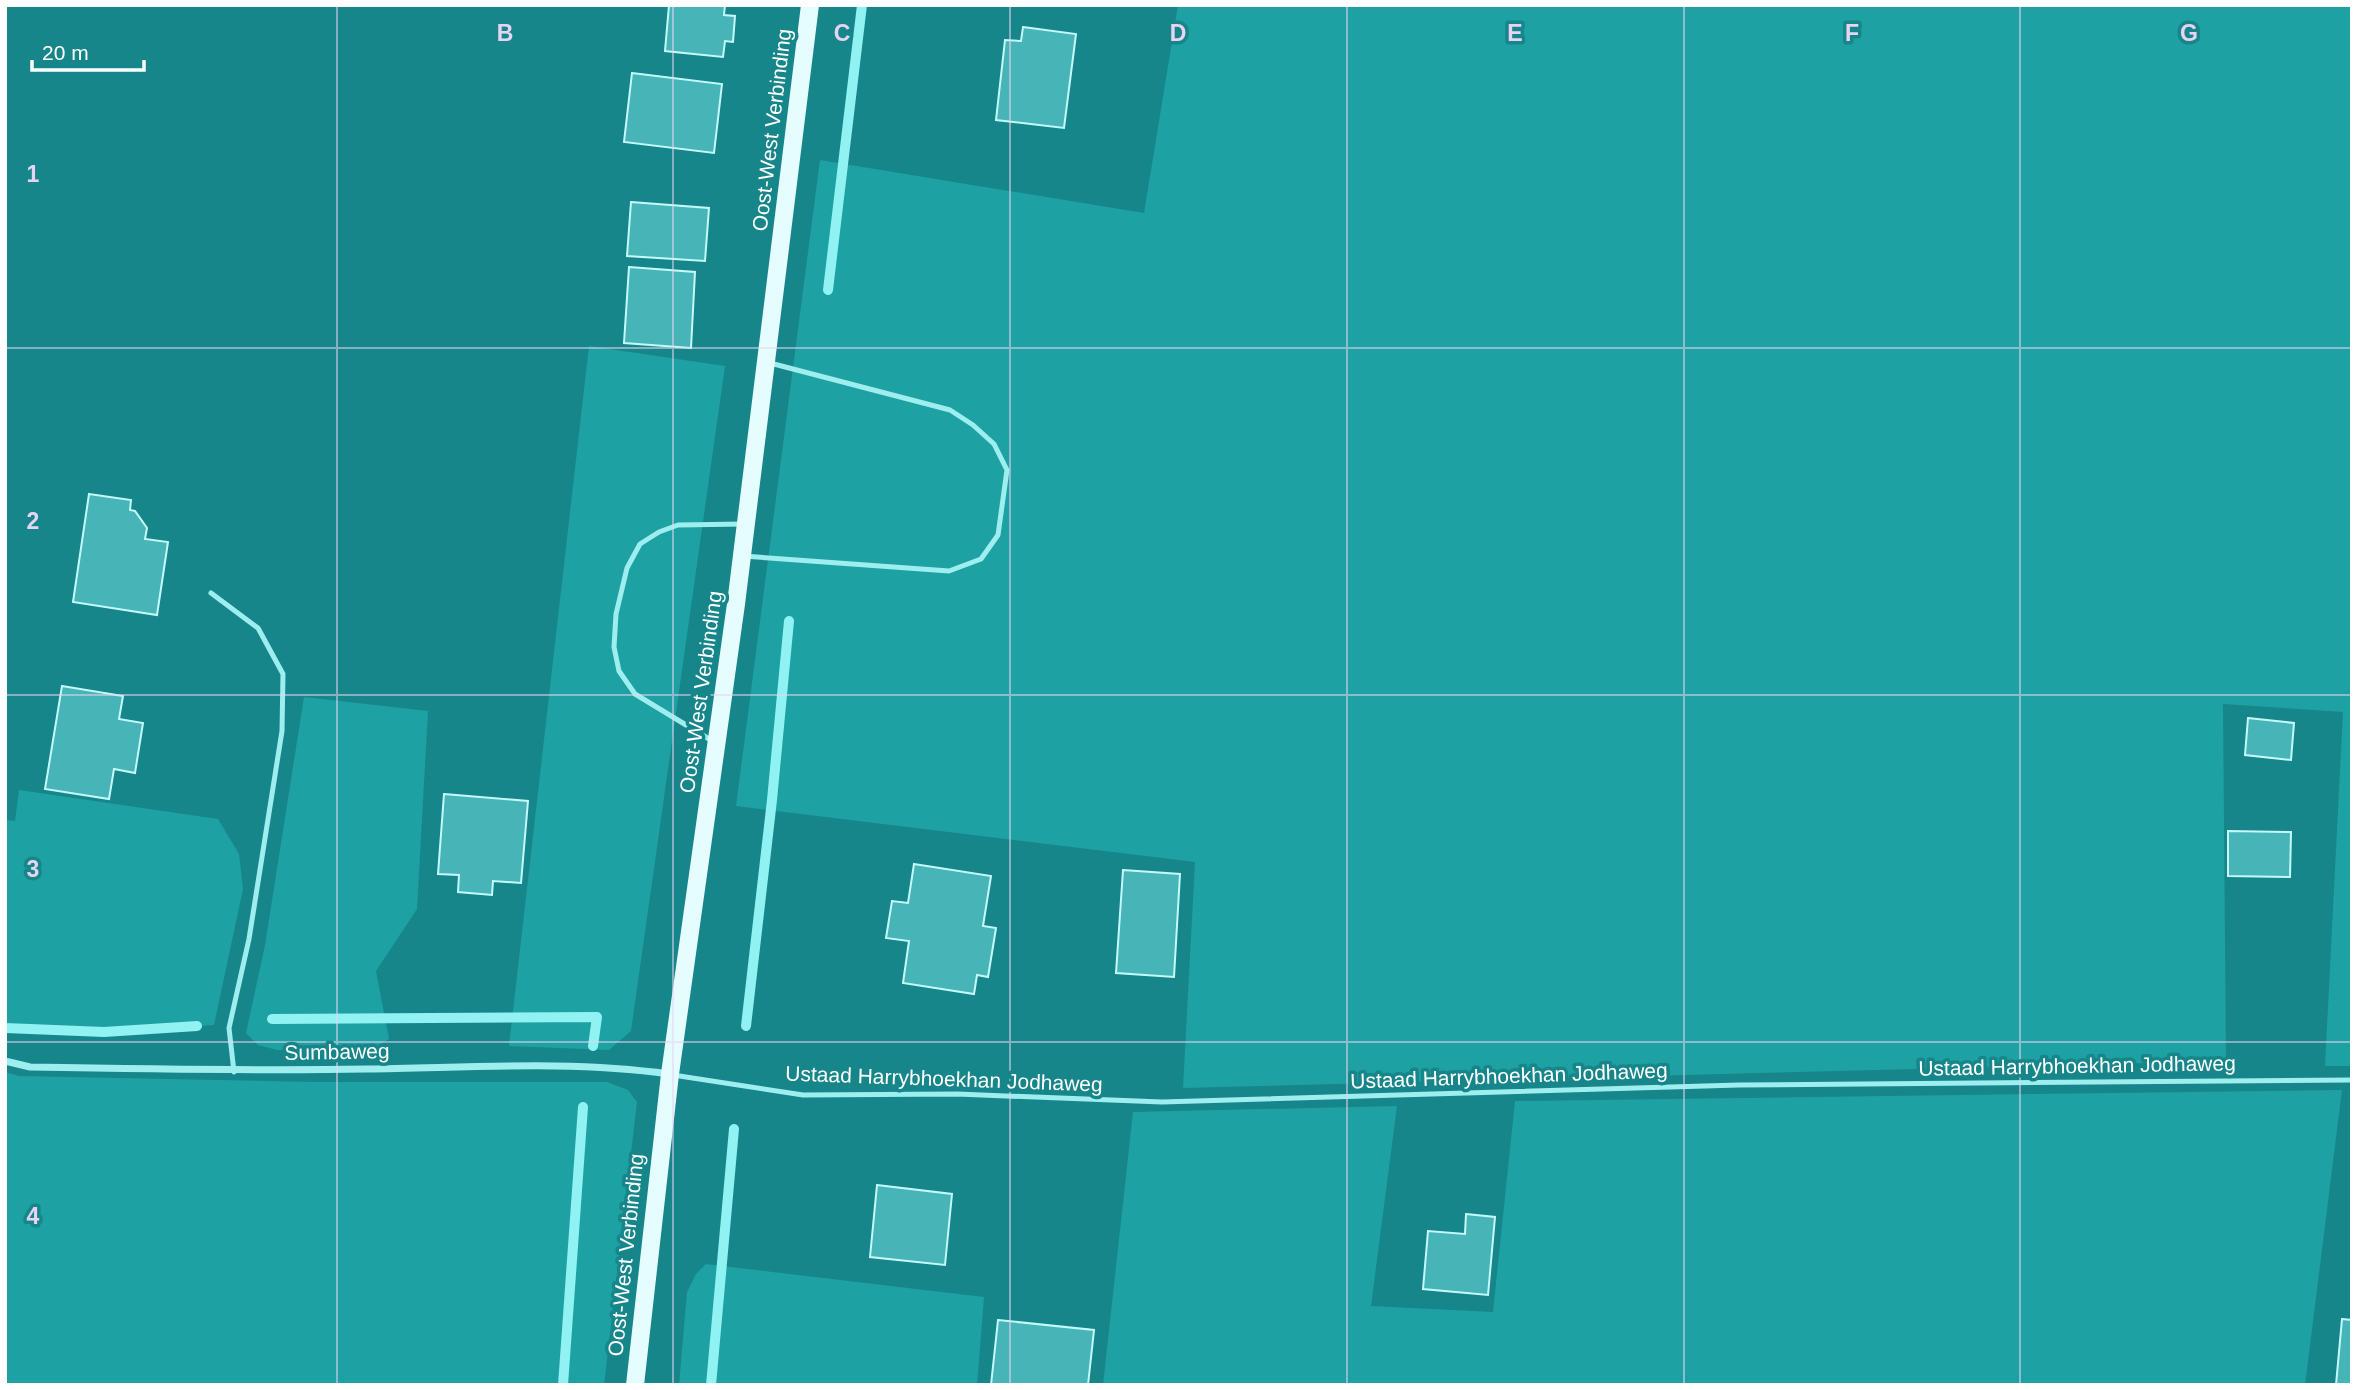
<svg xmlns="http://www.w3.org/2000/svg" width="2357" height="1390" viewBox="0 0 2357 1390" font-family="Arial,sans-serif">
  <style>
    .green { fill: #1ea1a3 }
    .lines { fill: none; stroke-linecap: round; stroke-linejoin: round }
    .stream { stroke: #90f2f2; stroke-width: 10 }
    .building { fill: #47b4b7; stroke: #c4fafb; stroke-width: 2 }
    .service { stroke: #9eeeef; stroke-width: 5 }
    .minor { stroke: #9eeeef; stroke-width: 7 }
    .primary { stroke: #e5fdff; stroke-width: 18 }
    .grid { fill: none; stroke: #e5d5f2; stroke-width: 2; stroke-opacity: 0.55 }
    .labels { text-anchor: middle; stroke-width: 7; stroke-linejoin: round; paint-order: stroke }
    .street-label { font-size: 21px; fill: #fff; stroke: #16868a }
    .grid-label { font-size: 23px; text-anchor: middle; font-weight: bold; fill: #e5d5f2; stroke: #16868a; stroke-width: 7; stroke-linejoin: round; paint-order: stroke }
  </style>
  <rect width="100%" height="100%" fill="#16868a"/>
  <path class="green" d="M1178,5H2352V1066H2325L2343,712L2223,704L2226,1061L1183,1088L1195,862L736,806L820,160L1144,213Z
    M589,346L725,366L631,1031L609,1050L509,1046Z
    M304,697L428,711L417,909L376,971L389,1039L373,1049L277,1050L258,1045L246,1033L265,945Z
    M19,790L218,819L239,854L243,889L214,1025L104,1032L5,1028V820L15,821Z
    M5,1072L19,1076L316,1082H607L628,1090L637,1102L604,1385H5Z
    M2342,1090L2305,1385H1103L1133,1112L1397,1106L1371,1306L1493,1312L1515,1101Z
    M706,1264L984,1297L977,1385H679L687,1292L696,1274Z"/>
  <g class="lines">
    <path class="stream" d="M828,290L862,5
      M272,1019L597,1017L593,1046
      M746,1026L772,800L789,621
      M5,1028L104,1032L197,1026
      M563,1385L583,1107
      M711,1385L734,1129"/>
  </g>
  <path class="building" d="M669,5H725L724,15L735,16L733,42L725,41L723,57L665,51Z
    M1023,27L1076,34L1064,128L996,120L1005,40L1021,41Z
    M632,73L722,84L714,153L624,142Z
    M631,202L709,208L705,261L627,256Z
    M629,267L695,272L691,348L624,343Z
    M89,494L131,500L130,510L135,511L147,528L145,539L168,542L157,615L73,602Z
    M62,686L123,696L119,719L143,723L135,773L114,769L109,799L45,789Z
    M2248,718L2294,723L2291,760L2245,755Z
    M444,794L528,801L521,883L493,881L492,895L458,892L459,875L438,874Z
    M2228,831L2291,832L2290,877L2228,876Z
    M914,864L991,876L983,926L996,928L988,977L977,975L974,994L903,983L909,941L886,938L892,901L908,903Z
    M1123,870L1180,874L1174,977L1116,973Z
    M877,1185L952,1194L945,1265L870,1257Z
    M1466,1214L1495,1217L1488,1295L1423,1289L1428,1231L1465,1234Z
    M2342,1319L2352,1320V1385H2336Z
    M998,1320L1094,1330L1088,1385H991Z"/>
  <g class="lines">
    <path class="service" d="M743,556L949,571L981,559L998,535L1007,470L994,444L973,425L950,410L770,363
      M211,593L258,628L283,674L282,731L249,939L229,1028L234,1072
      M714,742L635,694L619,671L614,647L616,614L627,568L640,544L659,532L678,525L744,524
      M673,1075L803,1095L957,1094L1162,1102L1739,1085L2352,1080"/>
    <path class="minor" d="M5,1061L30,1067C142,1069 254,1071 366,1069C466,1068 569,1060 669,1074"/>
    <path class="primary" d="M635,1385L670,1074L736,604L810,5"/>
  </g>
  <path class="grid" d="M337,5V1385M673,5V1385M1010,5V1385M1347,5V1385M1684,5V1385M2020,5V1385M5,348H2352M5,695H2352M5,1042H2352"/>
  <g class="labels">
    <g class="street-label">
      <text transform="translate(772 130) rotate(-83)" y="7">Oost-West Verbinding</text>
      <text transform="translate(701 692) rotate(-82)" y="7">Oost-West Verbinding</text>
      <text transform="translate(337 1052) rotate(-1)" y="7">Sumbaweg</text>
      <text transform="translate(2077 1066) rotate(-1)" y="7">Ustaad Harrybhoekhan Jodhaweg</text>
      <text transform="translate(1509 1076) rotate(-2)" y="7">Ustaad Harrybhoekhan Jodhaweg</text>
      <text transform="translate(944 1079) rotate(2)" y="7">Ustaad Harrybhoekhan Jodhaweg</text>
      <text transform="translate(626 1255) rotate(-84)" y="7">Oost-West Verbinding</text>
    </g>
  </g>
  <g class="grid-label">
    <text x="505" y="41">B</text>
    <text x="842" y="41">C</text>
    <text x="1178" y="41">D</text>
    <text x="1515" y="41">E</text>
    <text x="1852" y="41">F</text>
    <text x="2189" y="41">G</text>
    <text x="33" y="182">1</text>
    <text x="33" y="529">2</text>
    <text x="33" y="877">3</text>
    <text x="33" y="1224">4</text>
  </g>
  <rect width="2357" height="1390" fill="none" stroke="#ffffff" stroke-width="14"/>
  <path d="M32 60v10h112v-10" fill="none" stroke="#ffffff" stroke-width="3.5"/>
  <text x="42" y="60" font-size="21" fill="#ffffff" stroke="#16868a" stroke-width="5" paint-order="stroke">20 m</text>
</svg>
